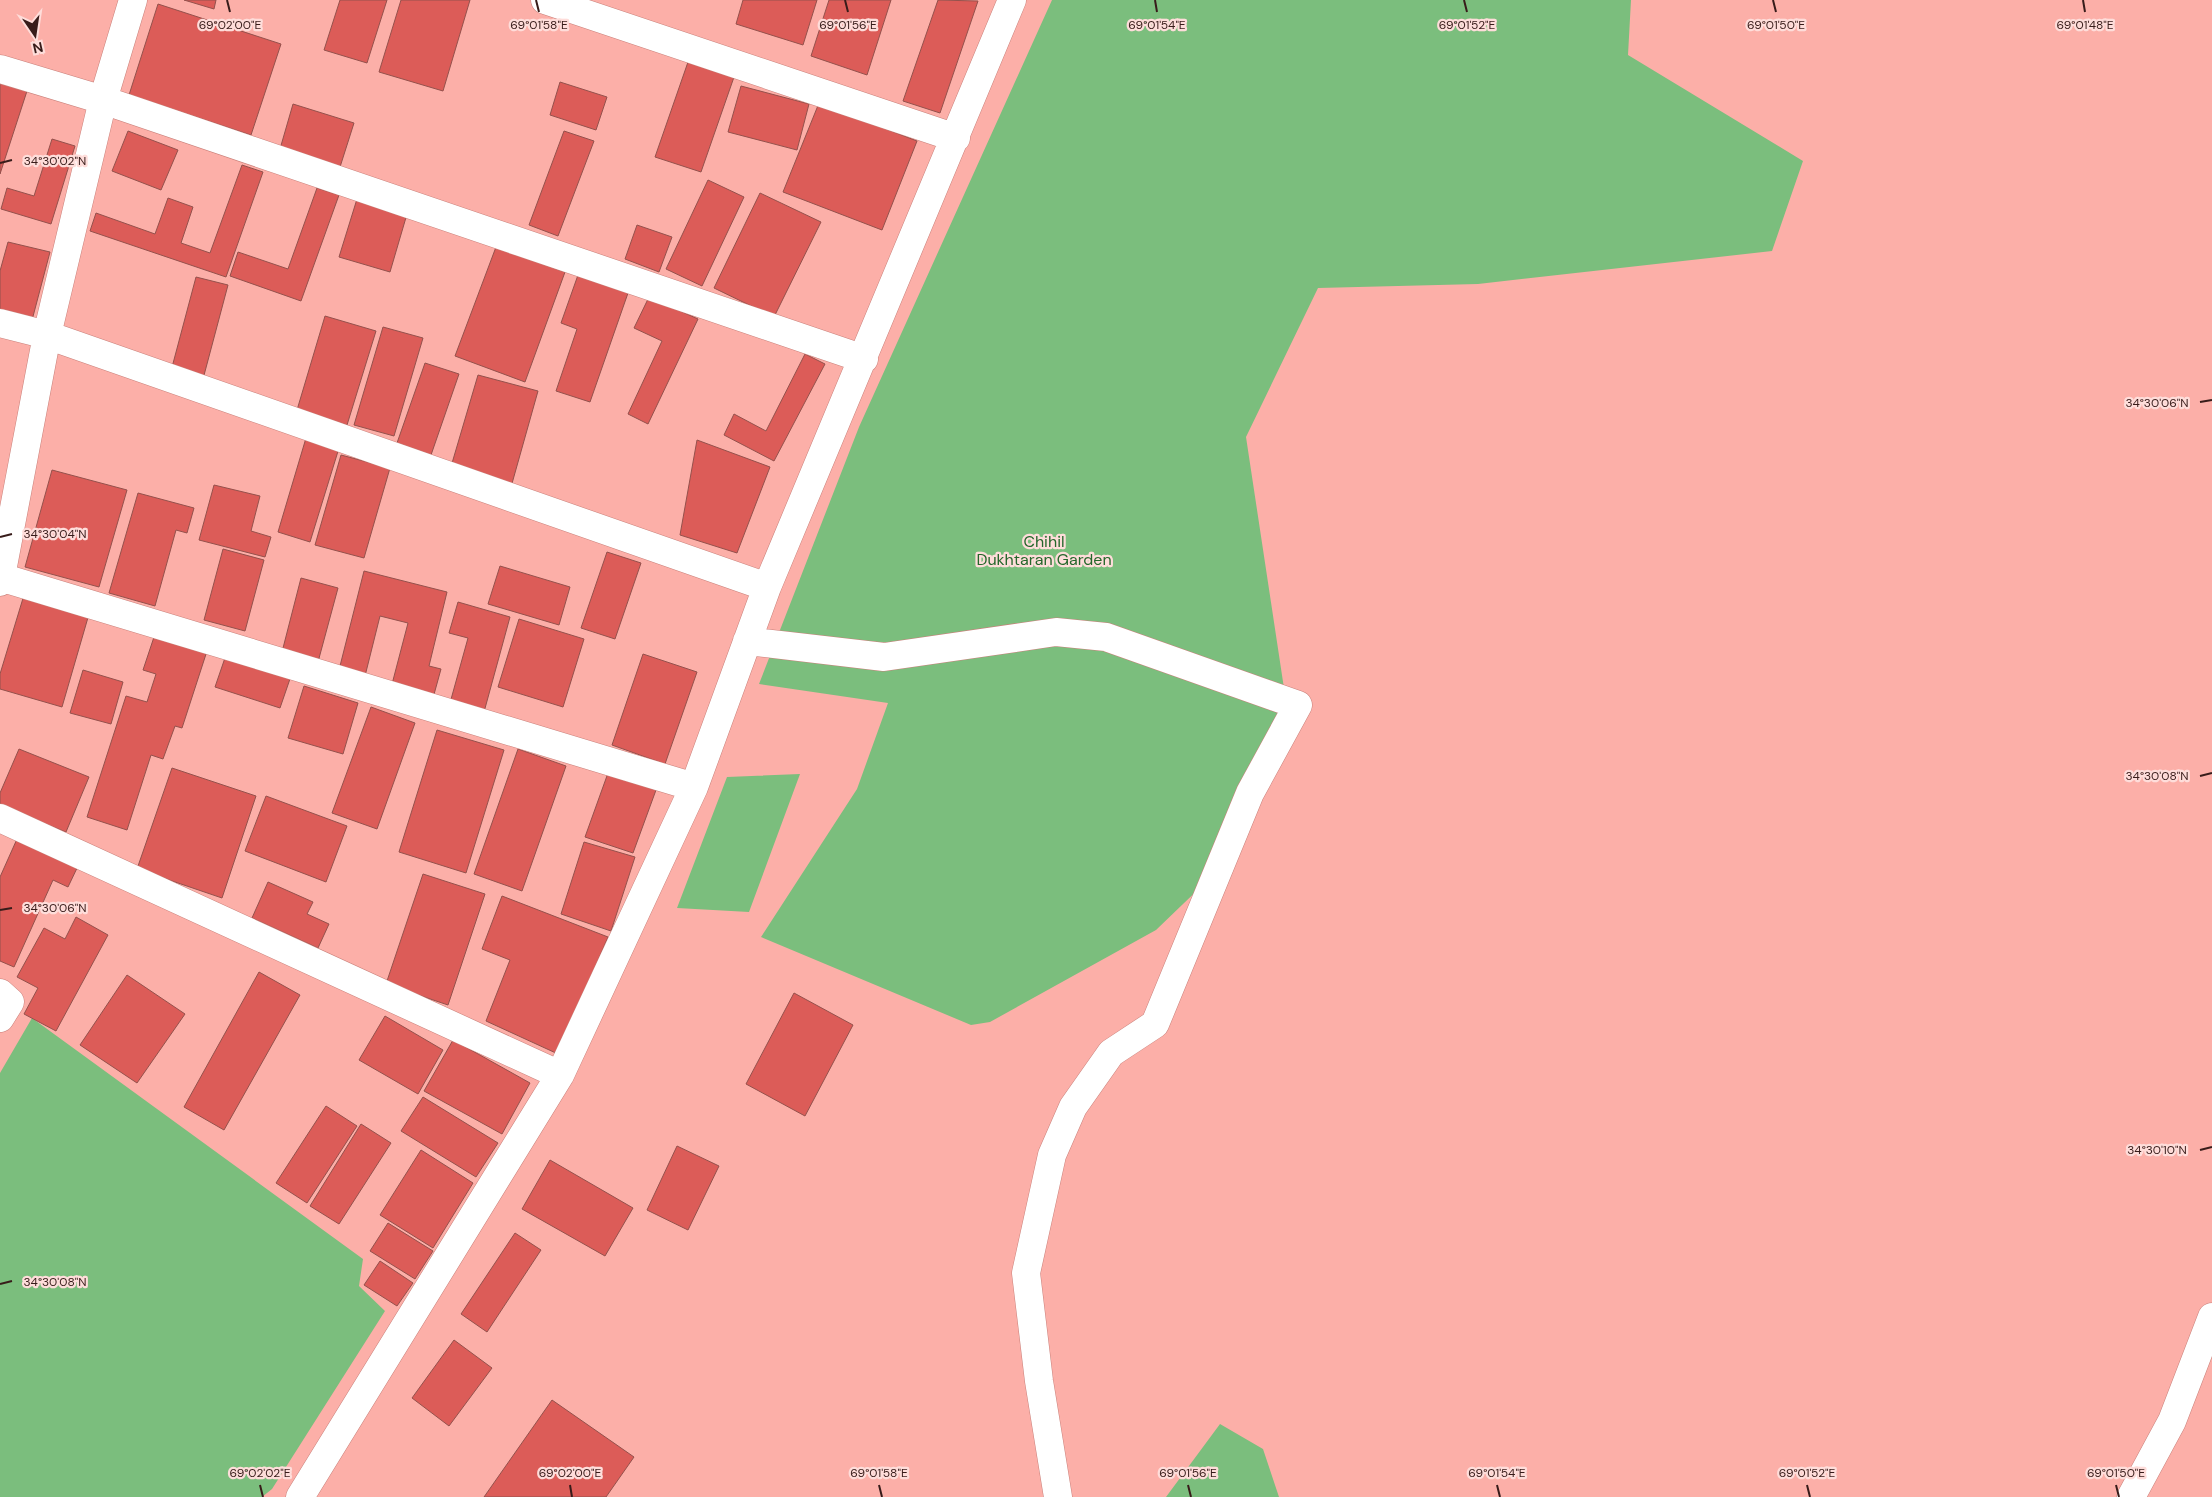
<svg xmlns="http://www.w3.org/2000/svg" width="2212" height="1497" viewBox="0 0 2212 1497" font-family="'DM Sans',sans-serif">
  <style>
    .green { fill: #7bbe7d }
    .building { fill: #dc5c58; stroke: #94514c }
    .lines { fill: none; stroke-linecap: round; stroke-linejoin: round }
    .street-casing { stroke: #c9807a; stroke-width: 29 }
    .street { stroke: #fff; stroke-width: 28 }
    .ticks { fill: none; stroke: #381c1a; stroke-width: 2 }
    .labels { text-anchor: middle; stroke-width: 4.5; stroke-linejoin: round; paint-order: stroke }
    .park-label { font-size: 16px; fill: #25672b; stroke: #feddda }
    .ticks-label { font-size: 12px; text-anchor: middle; fill: #381c1a; stroke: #feddda; stroke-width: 4.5; stroke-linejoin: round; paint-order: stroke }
  </style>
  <rect width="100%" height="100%" fill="#fcafa8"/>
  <path class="green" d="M1052,0H1631L1628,55L1803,161L1772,251L1478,284L1318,288L1246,437L1285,695L1209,879L1156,930L990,1022L971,1025L761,937L857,789L888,703L759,684L859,427Z
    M800,774L749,912L677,908L727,777Z
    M32,1018L363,1259L359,1286L385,1311L272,1489L262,1497H0V1073Z
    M1220,1424L1263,1449L1279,1497H1166Z"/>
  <path class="building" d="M184,0H216L214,9Z
    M340,0H387L367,63L324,50Z
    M401,0H470L443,91L379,72Z
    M743,0H817L803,45L736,24Z
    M829,0H891L867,75L811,56Z
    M938,0L978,1L940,113L903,101Z
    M158,4L281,44L251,135L129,95Z
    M688,62L734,77L701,172L655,157Z
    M560,82L607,97L596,130L550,115Z
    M0,83L27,91L0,174Z
    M741,86L809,104L797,150L728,132Z
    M819,103L917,141L882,230L783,192Z
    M293,104L354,123L340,167L280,149Z
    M128,131L178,150L161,190L112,171Z
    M564,131L594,141L558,236L529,225Z
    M52,139L75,146L51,224L1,209L7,188L34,196Z
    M242,165L263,172L226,277L90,231L96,213L155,234L168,198L193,207L181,243L210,253Z
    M708,180L744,197L702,286L666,269Z
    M317,188L339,195L301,301L230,276L238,252L288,269Z
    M760,193L821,222L774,317L714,288Z
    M357,199L407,214L390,272L339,257Z
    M637,225L672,237L659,272L625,259Z
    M8,242L50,252L31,324L0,316V271Z
    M496,247L565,272L525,382L455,356Z
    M578,275L628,293L590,402L556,391L577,329L561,323Z
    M196,277L228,285L203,379L171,371Z
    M649,297L698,319L648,424L628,414L662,341L634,328Z
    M325,316L376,331L347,425L297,410Z
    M383,327L423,338L394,436L354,425Z
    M805,354L825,364L774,461L724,435L734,414L766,431Z
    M425,363L459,374L431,455L397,443Z
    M478,375L538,391L511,487L450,470Z
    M306,438L339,448L310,542L278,532Z
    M697,440L770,467L737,553L680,535Z
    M341,455L390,468L364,558L315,545Z
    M52,470L127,490L99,587L25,567Z
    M214,485L260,496L251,531L271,537L265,557L199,540Z
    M138,493L194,508L187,533L176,530L155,606L109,593Z
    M223,549L264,560L245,631L204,620Z
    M607,552L641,563L615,639L581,628Z
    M500,566L570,587L559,625L488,604Z
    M364,571L447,592L429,666L441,669L433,698L391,688L408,623L380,616L365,676L339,670Z
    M301,578L338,588L318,662L282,652Z
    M24,595L89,614L62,707L0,689V674Z
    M458,602L510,617L484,712L450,703L468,638L449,633Z
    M519,619L584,639L563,707L498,687Z
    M155,634L207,651L182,728L175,726L163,759L151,755L127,830L87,817L126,696L147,702L156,674L143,670Z
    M227,652L292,673L280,708L215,687Z
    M643,654L697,672L665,764L612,745Z
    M83,670L123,682L111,724L70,713Z
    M304,686L358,703L343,754L288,738Z
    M371,707L415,723L377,829L332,813Z
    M437,730L504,750L466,873L399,852Z
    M19,749L89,777L66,832L0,806V793Z
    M518,749L566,766L522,891L474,874Z
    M172,768L256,796L222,898L137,869Z
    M608,773L656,790L633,853L585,837Z
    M266,796L347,826L326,882L245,851Z
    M17,839L78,866L68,887L53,880L14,967L0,961V877Z
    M584,842L635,857L611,931L561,914Z
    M423,874L485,894L448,1005L386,984Z
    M268,882L313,902L307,914L329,924L318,948L252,918Z
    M502,896L608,937L558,1054L486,1021L510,960L482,949Z
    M76,917L108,935L56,1031L24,1014L38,988L17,977L44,928L65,939Z
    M259,972L300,995L224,1130L184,1107Z
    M127,975L185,1014L137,1083L80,1045Z
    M794,993L853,1025L805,1116L746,1084Z
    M385,1016L443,1050L418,1094L359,1060Z
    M453,1040L530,1083L502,1134L424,1091Z
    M423,1097L498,1143L476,1177L401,1131Z
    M326,1106L357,1126L307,1203L276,1183Z
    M361,1124L391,1143L339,1224L310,1206Z
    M677,1146L719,1166L688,1230L647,1210Z
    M421,1150L473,1183L433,1248L380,1215Z
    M550,1160L633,1208L605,1256L522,1209Z
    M388,1223L433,1251L415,1279L370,1251Z
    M515,1233L541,1250L487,1332L461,1314Z
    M380,1261L413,1283L397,1306L364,1285Z
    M454,1340L492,1368L449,1426L412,1398Z
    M552,1400L634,1457L606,1497H484Z"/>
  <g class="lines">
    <g class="street-casing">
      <path id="street" d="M545,0L956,138
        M0,69L103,100L864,359
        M0,323L47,335L767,587
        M0,577L694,787
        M0,582L47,335L103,100L133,0
        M747,641L884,657L1056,632L1106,637L1298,705L1250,793L1155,1024L1111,1053L1073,1107L1052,1155L1026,1273L1039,1381L1058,1497
        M0,818L560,1075
        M0,993L10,1002L0,1018
        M300,1497L560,1075L694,787L767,587L1012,0
        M2131,1497L2172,1421L2212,1317"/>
    </g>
    <use href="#street" class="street"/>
  </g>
  <path class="ticks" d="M227,0L230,12M536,0L539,12M845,0L848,12M1155,0L1157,12M1464,0L1467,12M1773,0L1776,12M2083,0L2085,12M0,163L12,160M2200,402L2212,400M0,537L12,534M2200,776L2212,773M0,910L12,908M2200,1150L2212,1147M0,1284L12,1281M260,1485L263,1497M570,1485L572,1497M879,1485L882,1497M1188,1485L1191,1497M1497,1485L1500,1497M1807,1485L1810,1497M2116,1485L2119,1497"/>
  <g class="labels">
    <g class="park-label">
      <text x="1044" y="547">Chihil<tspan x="1044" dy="18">Dukhtaran Garden</tspan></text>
    </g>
  </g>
  <g class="ticks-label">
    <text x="230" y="29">69°02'00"E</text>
    <text x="539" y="29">69°01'58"E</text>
    <text x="848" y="29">69°01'56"E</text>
    <text x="1157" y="29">69°01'54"E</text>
    <text x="1467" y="29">69°01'52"E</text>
    <text x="1776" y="29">69°01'50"E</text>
    <text x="2085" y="29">69°01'48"E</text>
    <text x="55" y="165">34°30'02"N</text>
    <text x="2157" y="407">34°30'06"N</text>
    <text x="55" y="538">34°30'04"N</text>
    <text x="2157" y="780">34°30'08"N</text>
    <text x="55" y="912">34°30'06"N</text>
    <text x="2157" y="1154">34°30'10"N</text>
    <text x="55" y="1286">34°30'08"N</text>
    <text x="260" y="1477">69°02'02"E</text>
    <text x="570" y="1477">69°02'00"E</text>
    <text x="879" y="1477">69°01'58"E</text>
    <text x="1188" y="1477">69°01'56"E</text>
    <text x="1497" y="1477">69°01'54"E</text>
    <text x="1807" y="1477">69°01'52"E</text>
    <text x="2116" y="1477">69°01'50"E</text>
  </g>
  <g transform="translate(35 35) rotate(167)" stroke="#feddda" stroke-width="4" paint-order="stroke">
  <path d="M0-4L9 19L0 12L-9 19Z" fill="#381c1a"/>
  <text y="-8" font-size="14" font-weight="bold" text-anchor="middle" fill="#381c1a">N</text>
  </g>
</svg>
